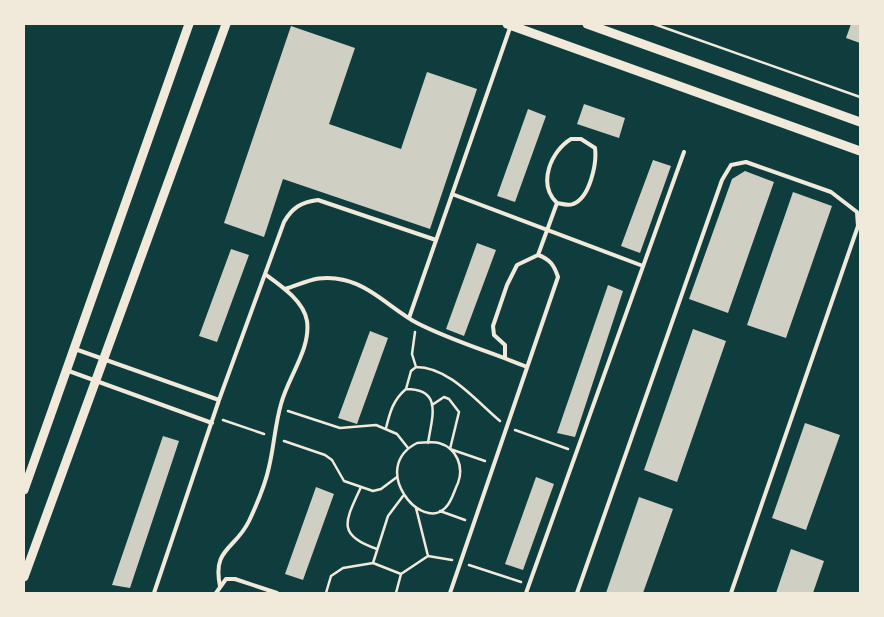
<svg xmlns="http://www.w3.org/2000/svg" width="884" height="617" viewBox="0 0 884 617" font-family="Cabin,sans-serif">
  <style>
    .building { fill: #cfcfc3 }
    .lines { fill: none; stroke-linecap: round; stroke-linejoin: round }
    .path { stroke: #f1e9da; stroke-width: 2.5 }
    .service { stroke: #f1e9da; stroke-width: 4 }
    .tertiary { stroke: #f1e9da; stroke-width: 9 }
  </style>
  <rect width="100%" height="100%" fill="#0f3d3e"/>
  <path class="building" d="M851,24H860V43L846,38Z
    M291,26L355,48L329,124L401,149L427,72L477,89L430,229L283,179L264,237L224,223Z
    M584,104L625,118L619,138L577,124Z
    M528,109L546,116L515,202L497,196Z
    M653,160L671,166L640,253L621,246Z
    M745,171L774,182L728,313L689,299L732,179Z
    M793,192L832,206L786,338L747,325Z
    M477,243L496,250L464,336L446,329Z
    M231,249L249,255L217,342L199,336Z
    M608,285L623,291L575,437L557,433Z
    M693,329L726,341L677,482L644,470Z
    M370,331L388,338L357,424L338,418Z
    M805,423L840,435L806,530L772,518Z
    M163,436L179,441L130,588L112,585Z
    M536,477L554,484L523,570L505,564Z
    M316,487L334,494L303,580L285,574Z
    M639,497L673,509L643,593H606Z
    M791,549L824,561L813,593H776Z"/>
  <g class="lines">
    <path class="path" d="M654,24L860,97
      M415,332L412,354L416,367
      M406,389L411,371L416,367C449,367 476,401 500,421
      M432,405L444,397L449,399L459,412L450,449L485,461
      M288,411L340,428L376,425L397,434L408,448
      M223,420L264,434
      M386,428C390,412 393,400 406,389C443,389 432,417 428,443
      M515,430L568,449
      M284,441L325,455L332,460L344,481L373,491L381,489L397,477
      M417,443C423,443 433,441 439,443C457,448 464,467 458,483C454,491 452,501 446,507C422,534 368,468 417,443Z
      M361,487C346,520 335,535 377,549
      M416,508L428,556
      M440,511L465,520
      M373,563L388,516L403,496
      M469,565L521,582
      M326,593L331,576L343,568L373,563L401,574
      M396,593L401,574L428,556L452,560"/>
    <path class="service" d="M452,194L643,266
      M538,255L557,203C537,184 551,151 571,139H581L595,148C597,163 590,198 573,204C568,206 562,204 557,203
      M285,289C307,282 319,274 344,280C371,286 393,310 417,323C452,341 491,352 527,367
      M409,318L511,25
      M75,349L219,400
      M66,370L212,423
      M220,586C212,548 235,550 249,521C257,504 265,486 269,467C274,446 275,425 281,404C288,377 311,349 307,321C304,301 280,285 265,274
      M154,593L219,400L284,222C292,208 301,202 318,200L436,240
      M216,593L226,579H235L277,593
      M450,593L558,277C554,265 550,259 538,255L517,265L507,285L493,326L494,335L505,345V358
      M526,593L684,152
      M577,593L722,180L731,165L746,162L831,192L857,212L858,226L731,593"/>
    <path class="tertiary" d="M507,24L860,151
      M587,24L860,122
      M24,490L189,24
      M24,577L226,24"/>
  </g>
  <rect width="884" height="617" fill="none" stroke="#f1e9da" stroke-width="50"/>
</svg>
